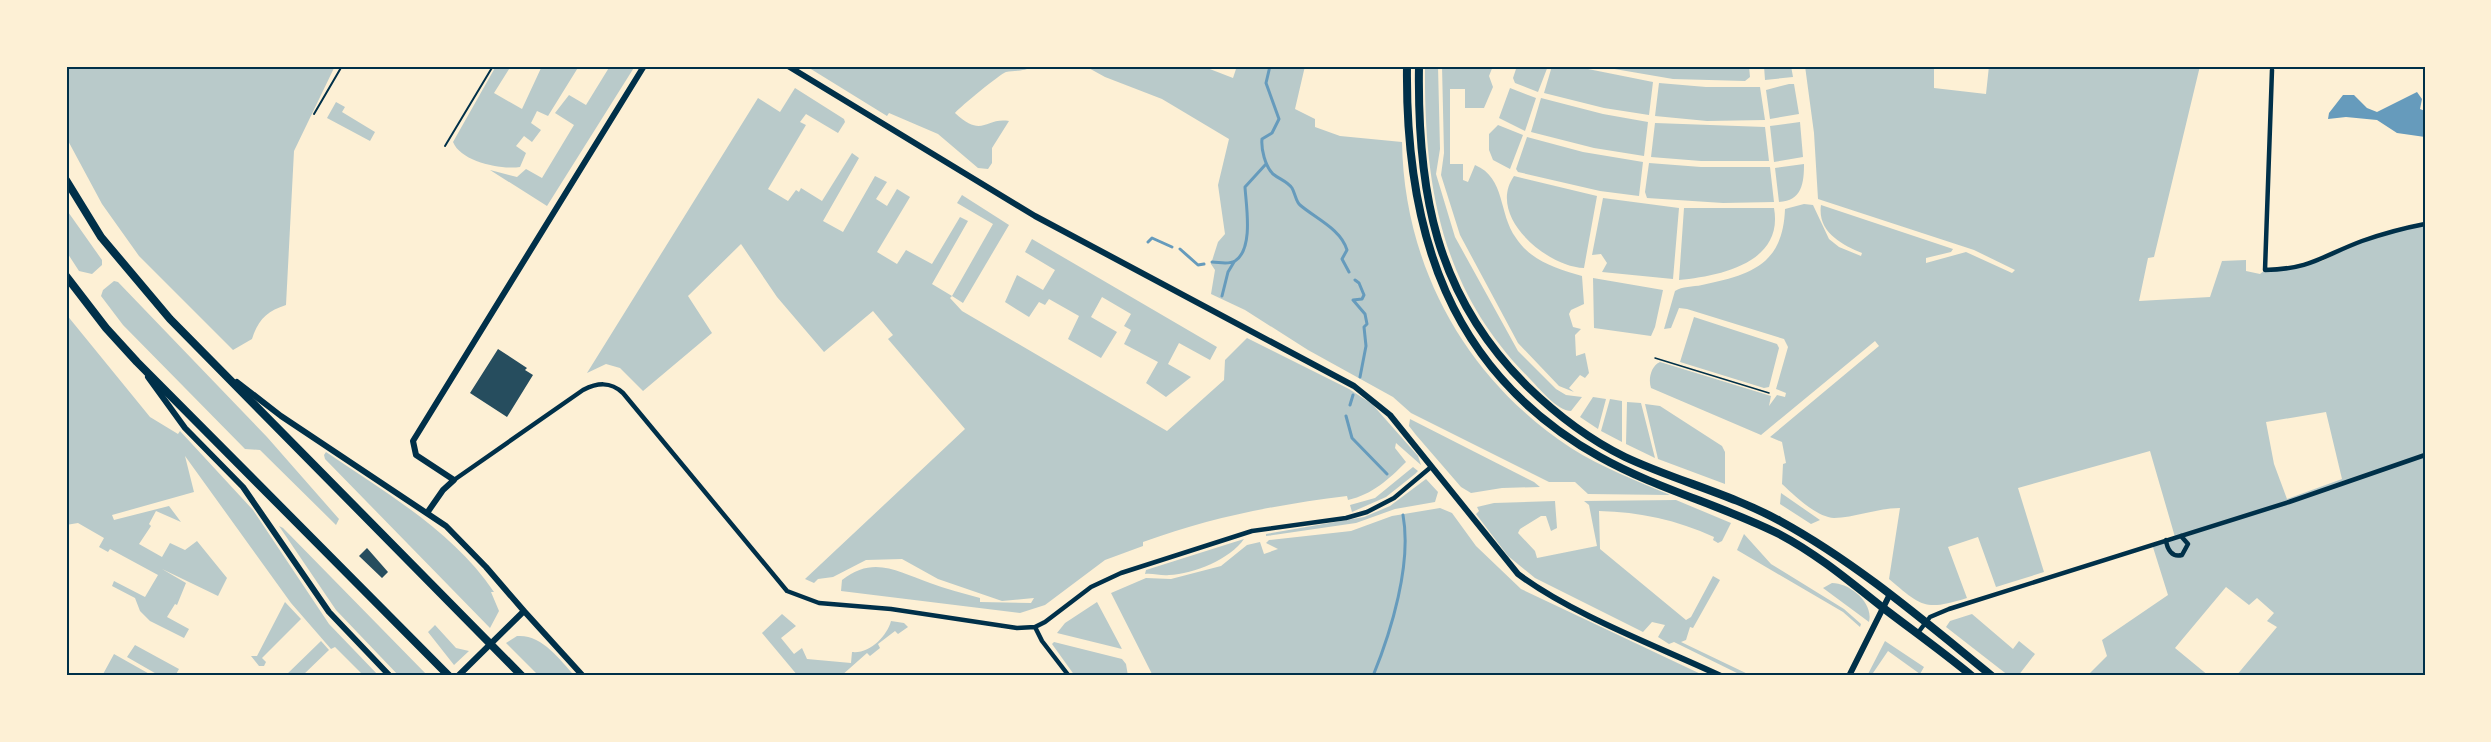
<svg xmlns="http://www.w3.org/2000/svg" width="2491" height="742" viewBox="0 0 2491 742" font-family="'Times New Roman',serif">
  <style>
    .green { fill: #b9caca; fill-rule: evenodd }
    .water { fill: #669bbc }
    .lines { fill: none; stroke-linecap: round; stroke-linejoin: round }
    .stream { stroke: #669bbc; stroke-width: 3 }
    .building { fill: #264d5e }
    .path { stroke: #003049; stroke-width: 1.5 }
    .service { stroke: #003049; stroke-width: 2 }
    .minor { stroke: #003049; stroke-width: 4.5 }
    .tertiary { stroke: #003049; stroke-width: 6 }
    .primary { stroke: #003049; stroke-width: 8 }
    .neatline { fill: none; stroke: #003049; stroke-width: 2 }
  </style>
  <rect width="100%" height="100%" fill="#fdf0d5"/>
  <path class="green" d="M66,66H335L294,151L286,305C267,311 258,320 252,339L233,350L139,256L102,204L66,137Z
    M496,66H511L494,93L522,109L542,66H579L548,116L537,111L531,123L541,130L532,142L524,136L516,146L526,153L520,167C502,170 461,162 453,142Z
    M610,66H635L547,206L490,170L517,177L526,169L542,178L574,125L555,113L569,95L586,105Z
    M806,66H1033C1025,72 1015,70 1006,72C1000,74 960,107 955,113C983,139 985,117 1009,121L992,148V163L988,169L978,168L938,134L889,113L887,116Z
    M1085,66H1202L1233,78L1237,66H1305L1295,109L1315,119V127L1340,136L1402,142C1404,267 1466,379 1571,448C1601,467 1637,481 1670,495L1588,494L1575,482H1549L1411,413L1393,397L1308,350L1245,310L1211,294L1215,270L1211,264L1218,242L1225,234L1218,185L1229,139L1162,99L1105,77Z
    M1425,66H1438L1440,149L1436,174L1455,237L1518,351L1556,389L1566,395L1582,397L1571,411C1557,411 1539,388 1529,378C1441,289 1424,187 1425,66Z
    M1442,66H1493L1489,76L1493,87L1484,108H1465V89H1450V164H1463V180L1468,182L1475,165C1506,178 1498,213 1516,238C1531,261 1557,269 1582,276L1584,304L1571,310L1569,314L1573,327L1581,329L1575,335L1576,356L1585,353L1589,373L1585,378L1580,375L1569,388L1574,392L1559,386L1518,343L1460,235L1441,175L1444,153Z
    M1517,66H1548L1538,92L1515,83L1513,78Z
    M1552,66H1573L1653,82L1649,115L1604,108L1544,93Z
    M1597,66H1749L1750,77L1745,81L1673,79Z
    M1764,66H1791L1793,77L1765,80Z
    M1805,66H1934V88L1986,94L1989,66H2200L2154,257L2148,258L2139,301L2210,297L2222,261L2246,260V271L2260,274L2265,270L2290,269L2322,261L2362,241L2425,224V676H2236L2277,627L2267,621L2274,613L2257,598L2249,605L2226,587L2175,648L2209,676H2087L2107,656L2102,640L2168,595L2152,544L2175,537L2150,451L2018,488L2044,572L1996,587L1978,537L1948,547L1967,598C1925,611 1922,607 1889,579L1900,508C1878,508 1853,518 1834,518C1816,517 1794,495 1782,484L1783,464L1786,463L1782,442L1770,437L1879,346L1875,341L1761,435L1651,388C1648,379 1651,366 1660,362L1771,396L1769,406L1777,395L1785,397L1786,393L1776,389L1788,347L1784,339L1687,309L1679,308L1671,328L1664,329L1675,291C1682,286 1693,287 1702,285C1749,275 1783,266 1785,209L1804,204L1813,205L1829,239L1839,247L1861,256L1862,253C1842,245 1817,232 1821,205L1953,249L1951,252L1926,258V263L1966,252L2012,273L2015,270L1974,250L1818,199L1814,133ZM2326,412L2342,479L2287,499L2274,464L2266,422Z
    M1659,83L1706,87H1760L1765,120L1707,121L1655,116Z
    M1789,84H1794L1799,114L1770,119L1766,90Z
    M795,88L844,119L845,122L838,133L806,114L800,122L806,125L768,189L788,201L796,190L799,192L801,188L822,201L852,153L859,158L823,221L843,232L875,176L887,182L876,199L887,206L897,189L910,197L877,252L897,264L906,250L932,264L960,217L968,221L932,284L952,296L993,224L957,203L962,195L1009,225L963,303L952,296L950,298L962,311L1167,431L1224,380L1225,360L1247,338L1349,389L1372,404L1418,456L1421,465L1396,443L1395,448L1406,462C1388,480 1373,494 1348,500L1347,496C1275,505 1212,517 1143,542V546L1105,560L1045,605L1020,613L841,591L842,580C874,555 898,572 930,583C946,589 963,593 980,598V602L1031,603L1034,598L1002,601L938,579L902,559L866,560L833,577L818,579L814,583L805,579L965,429L888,339L893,335L873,311L824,352L777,297L741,244L688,296L712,333L643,391L620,368L606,364L587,373L758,98L780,112Z
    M1510,88L1536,98L1525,131L1499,118Z
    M1541,98L1603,114L1648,122L1644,156L1594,148L1531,132Z
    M336,102L345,107L342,112L375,132L370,141L327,118Z
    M1800,122L1803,157L1774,162L1770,126Z
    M1655,123L1765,127L1769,161H1701L1651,157Z
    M1498,125L1523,135L1510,169L1493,160L1489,150V134Z
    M1527,137L1583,152L1643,162L1639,196L1600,191L1518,172L1516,169Z
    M1649,163L1701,167H1770L1774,202L1723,203L1647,198L1645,192Z
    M1804,164C1804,183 1802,201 1779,202L1775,168Z
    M1514,176L1597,196L1584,268C1547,267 1486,216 1514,176Z
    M1603,198L1679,208L1673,279L1602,272L1607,263L1601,254L1592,255Z
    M1684,208H1774C1784,263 1720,276 1679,280Z
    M66,209L102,260V265L92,274L79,271L66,251Z
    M1032,239L1217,347L1210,360L1179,343L1168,364L1191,377L1166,397L1146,383L1158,362L1124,344L1131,330L1124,326L1131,314L1102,297L1091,317L1117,332L1101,358L1068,339L1079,316L1049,299L1045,305L1039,302L1029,317L1005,302L1017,275L1043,290L1055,270L1025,252Z
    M1593,278L1663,290L1655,327L1651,336L1594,328Z
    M114,281L118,282L267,437L339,519L336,525L260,450L245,449L123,325L101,296L103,290Z
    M66,314L150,417L178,434L180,431L253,510L329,624L379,676H364L335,647L331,649L291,603L185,456L194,492L112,515L114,520L169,506L181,522L156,511L149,524L151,526L139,544L162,557L170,543L185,550L197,541L227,578L218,596L162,569L186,583L177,605L175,604L167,617L189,629L184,638L150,621L140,611L135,598L112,586L114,581L145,597L158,575L110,549L108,552L99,547L104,538L78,523L66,525Z
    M1694,317L1777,344L1779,348L1769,387L1764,388L1680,362Z
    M1593,397L1606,399L1598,429L1580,417Z
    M1610,399L1622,401V442L1601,431Z
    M1627,402L1641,403L1655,458L1626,444Z
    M1645,404L1660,406L1722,446L1725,452V484L1658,459Z
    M1410,419L1534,482L1540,487L1502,488L1471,493L1461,487L1416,435L1409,426Z
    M326,452C386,493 453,531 494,592H491L499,611L490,628L325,459L324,455Z
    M1413,467L1418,471L1415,474L1386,497L1352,512L1350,505L1375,498Z
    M1426,479L1438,492L1435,502L1395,509L1356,523L1266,536V534L1364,517L1390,506Z
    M1781,493L1820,520L1811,524L1780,504Z
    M1676,500L1731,523L1722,541L1718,543L1713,540L1714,537C1677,520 1640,512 1599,511L1600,549L1686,620L1691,617L1713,576L1720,580L1693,628L1690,627L1686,640L1681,642L1752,676H1743L1674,642L1669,644L1658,637L1665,625L1652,622L1643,632L1535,578L1508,556L1476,514L1479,511L1477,507L1494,503L1555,501L1557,528L1551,531L1546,516H1541L1520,529L1518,533L1535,551L1537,558L1597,546L1589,505L1584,501Z
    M1440,508L1452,513L1476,546L1521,589L1705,676H1153L1111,593L1146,578L1171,579L1221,566L1247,545L1260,542L1264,554L1278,549L1266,543L1269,540L1351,531L1392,516Z
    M279,526L283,528L428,676H399L336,610Z
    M1744,534L1771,564L1844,609L1861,624L1860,627L1843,612L1737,550Z
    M1244,539C1230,559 1194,574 1169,575C1161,576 1153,573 1145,574L1146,570Z
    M1832,583C1850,583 1874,603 1869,622L1823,588Z
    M285,602L301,619L262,658L266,662L264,666H259L251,656H257Z
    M1097,602L1122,649L1057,633L1065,623Z
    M782,614L796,626L781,638L794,654L802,648L807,659L851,663L852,652C870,654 887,636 891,621L904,623L908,627L898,634L895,631L878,644L880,648L870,656L867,653L841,676H798L762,633Z
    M1972,614L2013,649L2019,641L2035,654L2018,676H2009L1946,627L1950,621Z
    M435,625L456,648L469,651L454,665L428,632Z
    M517,636C542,634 559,659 575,676H539L506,643Z
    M321,641L329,650L302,676H285Z
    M1885,641L1924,667L1920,674L1888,651L1871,676H1867Z
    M1054,642L1122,659L1126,664L1128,676H1075L1052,644Z
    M135,645L179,669L175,676H160L127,657Z
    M114,654L153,676H102Z"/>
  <path class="water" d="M2417,92L2422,99L2420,109L2425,111V137L2397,133L2377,120L2346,117L2328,119L2329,113L2343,95H2354L2367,108L2377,112Z"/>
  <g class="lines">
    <path class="stream" d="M1270,66L1266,83L1279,119L1272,133L1262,139C1261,149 1265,166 1273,174C1279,179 1287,181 1292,188C1295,193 1296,202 1300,205C1315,218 1341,229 1347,250L1342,259L1349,272
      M1148,242L1152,238L1172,247
      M1180,249L1198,265L1204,264
      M1212,262C1219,262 1228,265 1235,261C1254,249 1246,205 1245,187L1266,164
      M1355,280L1359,283L1364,295L1362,299L1353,300L1365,314L1367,324L1364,327L1366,346L1360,377
      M1222,296L1228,272L1234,262
      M1350,405L1353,395
      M1346,416L1352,438L1387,474
      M1373,676C1391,632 1412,564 1403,515"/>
  </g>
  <path class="building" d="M498,349L527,368L525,370L533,375L507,417L470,393Z
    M367,548L388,572L382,578L359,556Z"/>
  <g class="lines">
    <path class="path" d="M1655,358L1769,393"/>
    <path class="service" d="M314,114L342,66
      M445,146L493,66"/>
    <path class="minor" d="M2272,70L2265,270C2311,269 2322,256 2362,241C2382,234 2404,228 2425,224
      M454,480L583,390C597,383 610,381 623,393L787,591L819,603L891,609L1017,628L1035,627L1045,622L1091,587L1121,573L1252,531L1346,518L1367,512L1394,498L1431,467
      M2166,540C2167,549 2172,558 2182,555L2188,544L2181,536
      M1035,627L1042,641L1069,676
      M1917,634L1930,617L1949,609L2289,502L2425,455"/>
    <path class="tertiary" d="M788,66L1035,216L1354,386L1390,415L1518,574C1573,615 1657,646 1721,676
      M148,377L185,428L243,487L329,612L390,676
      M237,382L281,416L446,526L486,567L524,611L458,676
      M427,513L443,490L454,480L416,455L413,441L644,66
      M524,611L583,676
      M1849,676L1890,594"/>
    <path class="primary" d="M1407,66C1405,231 1448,372 1600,457C1657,489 1721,505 1779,534C1817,554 1849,581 1882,607C1912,630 1943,652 1972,676
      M1419,66C1417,191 1435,295 1527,386C1557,415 1588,439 1625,457C1676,481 1731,494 1780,521C1857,563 1924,621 1992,676
      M66,180L101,237L170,319L522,676
      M66,276L106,328L137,362L449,676"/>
  </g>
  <rect width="2491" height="742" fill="none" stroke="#fdf0d5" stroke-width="135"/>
  <rect x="68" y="68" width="2356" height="606" class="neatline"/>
</svg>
